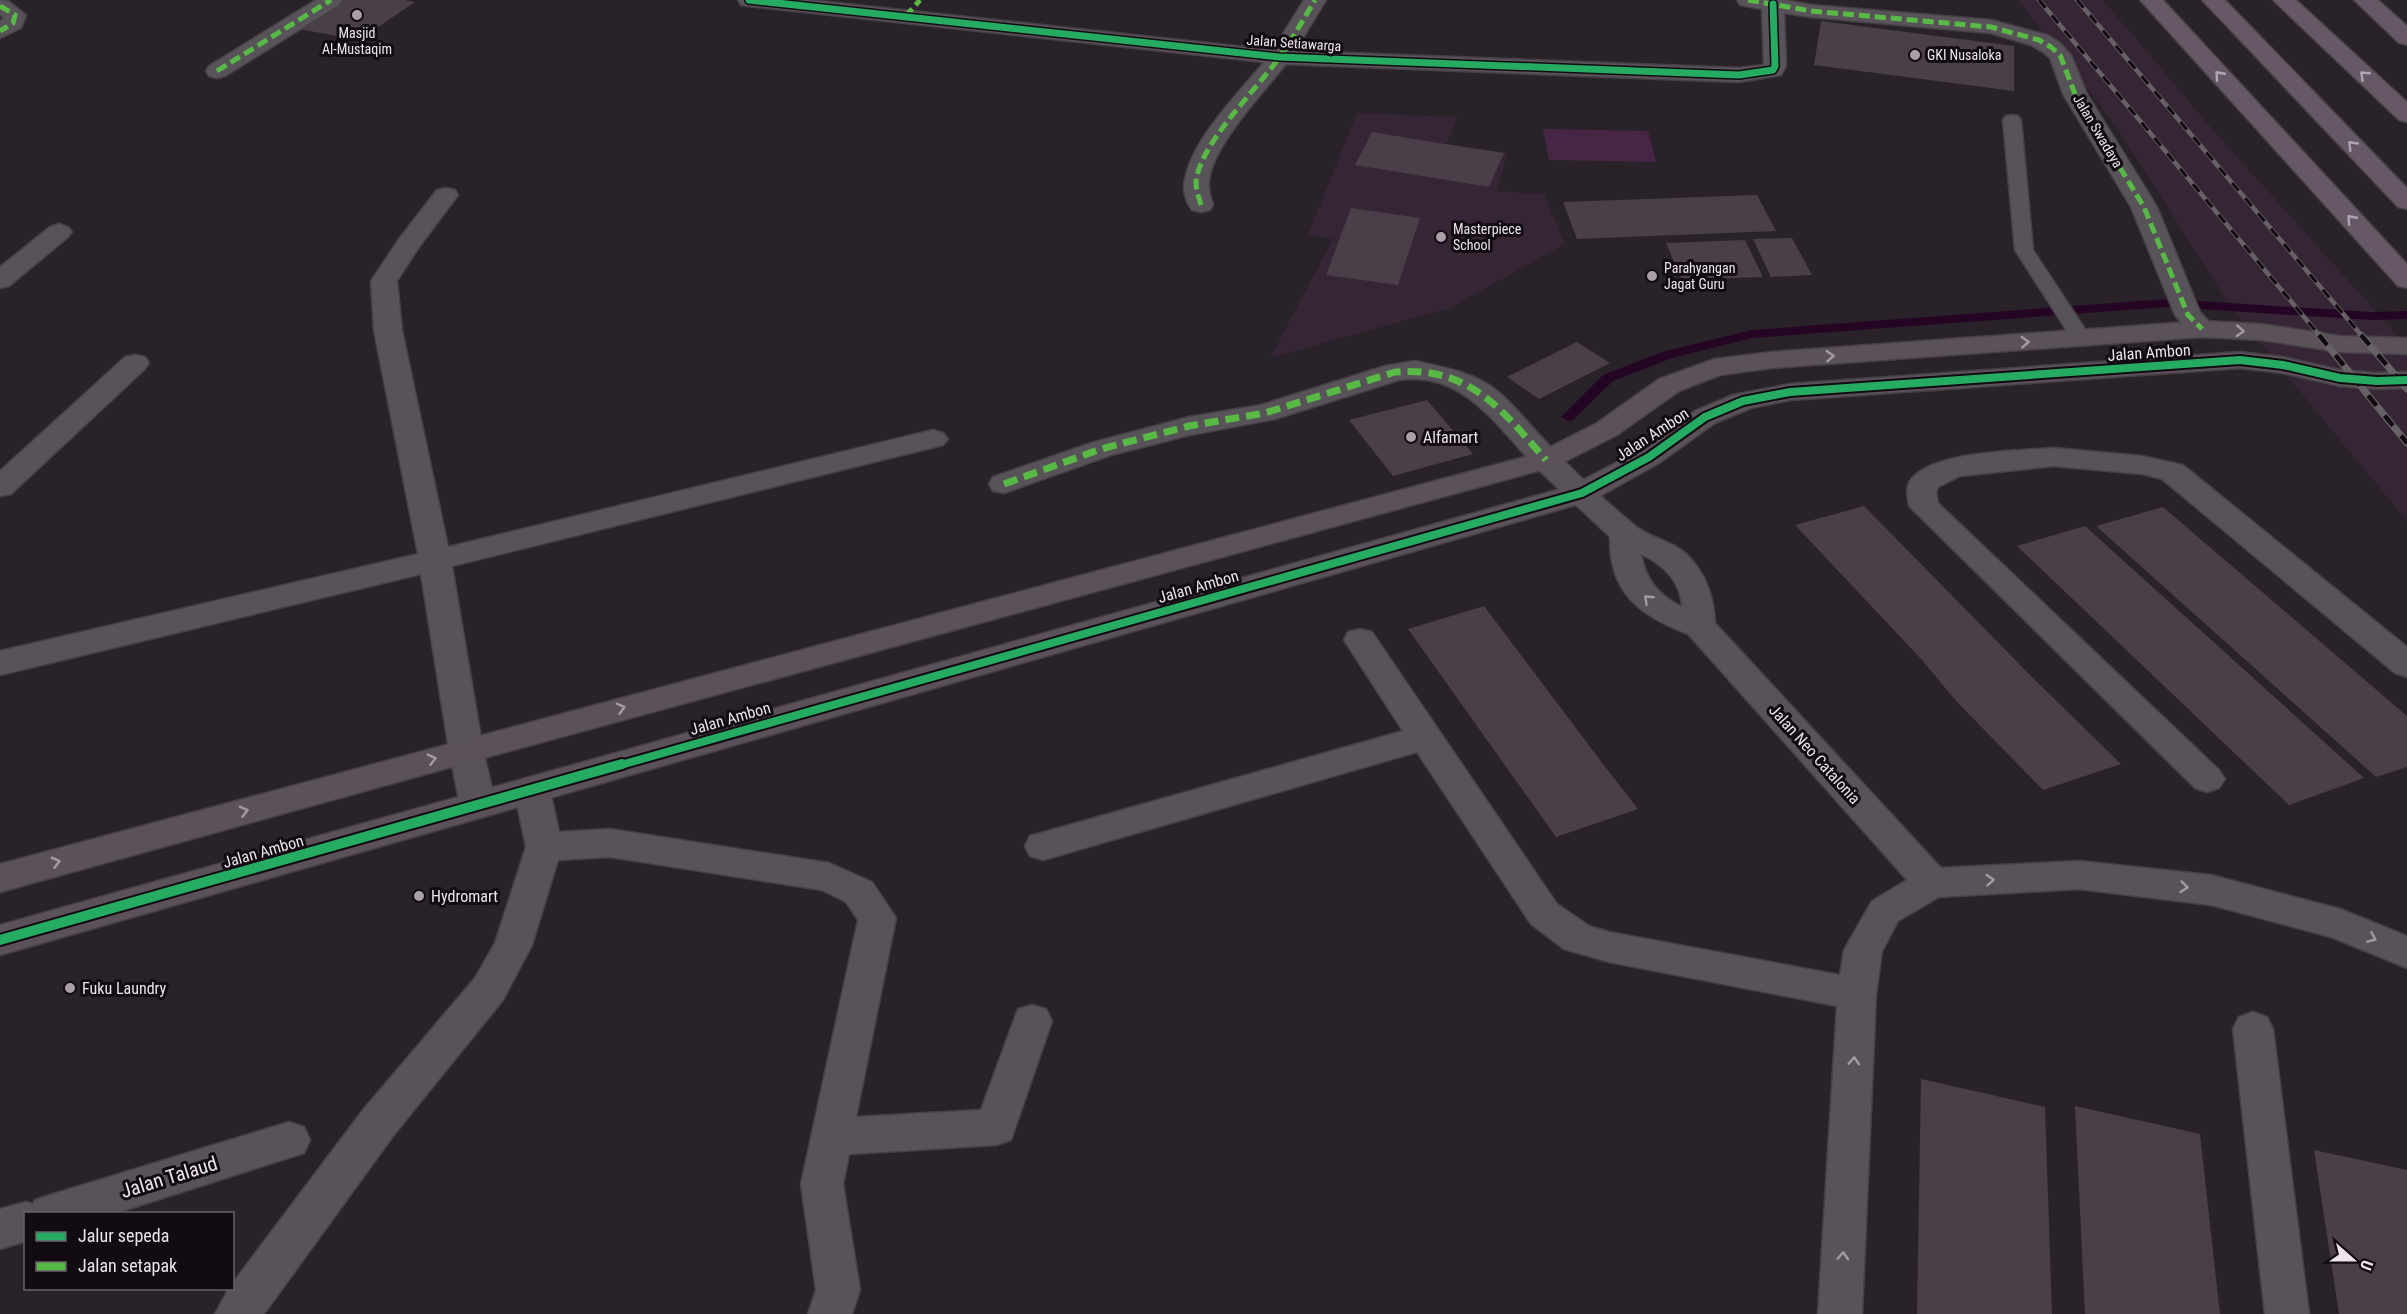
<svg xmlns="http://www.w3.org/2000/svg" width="2407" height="1314" viewBox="0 0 2407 1314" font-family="'Roboto Condensed',sans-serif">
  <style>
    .built { fill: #362535 }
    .green { fill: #472645 }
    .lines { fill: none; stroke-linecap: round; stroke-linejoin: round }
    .stream { fill: #250524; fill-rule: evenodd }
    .building { fill: #4a3e49 }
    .lane-casing { stroke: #463f45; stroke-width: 3 }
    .street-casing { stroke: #463f45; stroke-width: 3 }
    .secondary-casing { stroke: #463f45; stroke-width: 3 }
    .highway-casing { stroke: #463f45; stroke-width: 3 }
    .lane { fill: #585358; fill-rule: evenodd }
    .street { fill: #585358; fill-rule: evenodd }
    .secondary { fill: #5a5159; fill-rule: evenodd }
    .highway { fill: #665865; fill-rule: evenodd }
    .rail-far1-casing { stroke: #666165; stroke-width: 4.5 }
    .rail-casing { stroke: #666165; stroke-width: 7 }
    .rail-far1 { stroke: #120b11; stroke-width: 3; stroke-dasharray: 10; stroke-linecap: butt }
    .rail { stroke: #120b11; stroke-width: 4.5; stroke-dasharray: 13; stroke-linecap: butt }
    .quiet-far1 { stroke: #58b947; stroke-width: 5; stroke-dasharray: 11 5; stroke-linecap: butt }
    .quiet { stroke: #58b947; stroke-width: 7; stroke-dasharray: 14 7; stroke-linecap: butt }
    .cycleway-far2-casing { stroke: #120b11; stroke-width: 10 }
    .cycleway-far1-casing { stroke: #120b11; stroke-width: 12 }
    .cycleway-casing { stroke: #120b11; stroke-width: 14 }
    .cycleway-far2 { stroke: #26ab63; stroke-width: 7 }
    .cycleway-far1 { stroke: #26ab63; stroke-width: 8 }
    .cycleway { stroke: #26ab63; stroke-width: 10 }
    .oneway { stroke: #b0a4af }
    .oneway2 { stroke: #a49aa2 }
    .oneway3 { stroke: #a29ba2 }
    .poi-dot { fill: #a99fa8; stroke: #120b11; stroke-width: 2 }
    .labels { text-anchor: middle; stroke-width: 6; stroke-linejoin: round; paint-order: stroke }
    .far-poi-label { font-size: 14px; fill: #ede3ec; stroke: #120b11; text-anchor: start }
    .far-street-label { font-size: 14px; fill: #ede3ec; stroke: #120b11 }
    .street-label { font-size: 16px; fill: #ede3ec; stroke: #120b11 }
    .poi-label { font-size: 16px; fill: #ede3ec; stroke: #120b11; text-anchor: start }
    .near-street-label { font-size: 20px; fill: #ede3ec; stroke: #120b11 }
  </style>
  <rect width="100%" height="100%" fill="#2a2229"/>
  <path class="built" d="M2018,0H2103L2214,131L2407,346V521L2232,309L2116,126Z
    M1357,113L1458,117L1446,144L1508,153L1496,191L1544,194L1565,244L1450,308L1270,358L1333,239L1308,235Z"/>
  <path class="green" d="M1543,129L1648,131L1656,162L1549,160Z"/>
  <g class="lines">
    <path class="stream" d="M2167,299L2371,312L2407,311V319L2371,320L2167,307L1752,338L1672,358L1613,381L1573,420L1568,421L1561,417L1603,375L1662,352L1752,330Z"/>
  </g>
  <path class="building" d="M342,0H405L415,2L359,40L299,29Z
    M1821,21L2014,46V91L1814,65Z
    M1372,132L1439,143L1504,153L1489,187L1355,165Z
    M1757,195L1776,231L1577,239L1563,202Z
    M1351,208L1420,218L1398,285L1326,275Z
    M1792,238L1812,275L1771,277L1753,239Z
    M1745,240L1763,277L1682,280L1666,243Z
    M1577,342L1610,363L1539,399L1507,377Z
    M1427,400L1473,454L1393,476L1349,420Z
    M1864,506L2033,678L2121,764L2043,790L1957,702L1922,660L1795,525Z
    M2163,507L2407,716V767L2376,777L2096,526Z
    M2085,526L2157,591L2364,778L2289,805L2017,546Z
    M1484,606L1606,768L1638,809L1556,837L1408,629Z
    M1921,1079L2045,1107L2052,1314H1917Z
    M2075,1106L2200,1134L2220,1314H2085Z
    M2314,1150L2407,1170V1314H2339Z"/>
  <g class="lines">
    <g class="lane-casing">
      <path id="lane" d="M2012,115L2018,116L2021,120L2033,250L2091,338L2088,342H2074L2015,250L2003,120L2006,116Z"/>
    </g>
    <g class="street-casing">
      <path id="street" d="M0,0L8,1L26,15L21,28L0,38V22L4,17L0,15Z
        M316,0H342L339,5L225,76L217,78L209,76L206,71L209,66Z
        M738,0H809L1273,50L1304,0H1326L1295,51L1739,68L1764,65L1762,9L1740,5L1737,0H1785L1811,5L1991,20L2047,35L2059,42L2071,55L2087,94L2157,207L2200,312L2216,329L2212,335L2202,337L2192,335L2175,315L2131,207L2063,94L2050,58L2043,52L2031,45L1990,33L1811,17L1784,13L1786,66L1781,75L1739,82L1286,64C1264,92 1211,147 1209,182C1208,190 1211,198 1213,205L1210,210L1201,212L1192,210C1186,202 1182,190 1185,179C1193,138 1238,94 1264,62L749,6L741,5Z
        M446,188L455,190L458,195L419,247L397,281L402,330L448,547L933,430L943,433L948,439L943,445L452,566L483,750L496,805L491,814L478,818L465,814L460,805L449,750L421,574L0,675V651L418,554L374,330L371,281L399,239L437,190Z
        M59,224L68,227L72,232L68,237L9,286L0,288V267L50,227Z
        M135,355L145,357L149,363L145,369L11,494L0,496V471L125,357Z
        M1415,361C1443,367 1473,372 1496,390C1515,405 1530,426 1547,443C1574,472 1604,500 1634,525C1652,540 1677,541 1692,560C1708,579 1714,599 1715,623L1941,868L2079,861L2211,875L2340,909L2407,936V968L2331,937L2211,905L2079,889L1939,897L1898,921L1882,951L1876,994L1862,1314H1818L1837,1006L1609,962L1564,949L1531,924L1417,752L1043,860L1030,856L1025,846L1030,836L1403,731L1344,640L1348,632L1360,629L1372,632L1557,904L1589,926L1609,932L1840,975L1844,950L1872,901L1907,880L1688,634C1639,615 1609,593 1610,537C1585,513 1560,491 1536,467C1497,427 1463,370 1399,380L1275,419L1190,435L1111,455L1004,493L993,491L989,484L993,477L1091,443L1189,417L1261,405L1385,366ZM1641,554C1662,564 1681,581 1682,607C1658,595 1646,580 1641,554Z
        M2054,448L2142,456L2183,465L2407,647V677L2395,673L2162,479L2142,474L2054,466L1960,476L1938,487L1936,493L1938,503L2219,770L2225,779L2219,788L2207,792L2195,788L1909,506C1907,495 1905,484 1914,476C1940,451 2018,451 2054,448Z
        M532,777L545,781L550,790L559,832L610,829L829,863L872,882L896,918L856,1117L981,1110L1018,1009L1032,1005L1046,1009L1052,1021L1011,1140L996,1145L849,1154L843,1184L860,1290L852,1314H808L816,1290L801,1184L858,920L846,902L822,890L610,857L558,860L532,945L503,1000L393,1136L264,1314H215L229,1288H232V1284L363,1110L475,978L495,943L526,847L514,790L519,781Z
        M2253,1012L2267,1017L2273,1029L2309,1314H2265L2233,1029L2239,1017Z
        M289,1122L304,1127L310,1140L304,1153L113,1214H26V1241L0,1249V1209L26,1202L33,1204L35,1200L50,1195Z"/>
    </g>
    <g class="secondary-casing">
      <path id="secondary" d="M2202,321L2261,324L2340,336L2407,338V354L2340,352L2261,340L2202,337L1772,368L1720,375L1679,391L1617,435L1556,466L466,763L0,892V864L1536,454L1597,423L1659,379L1715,359L1772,352Z
        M2240,352L2283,357L2340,370L2377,373L2407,372V388L2377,389L2340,386L2283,373L2240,368L1790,400L1751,408L1715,423L1659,463L1593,500L0,955V925L1571,486L1639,451L1695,411L1733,395L1790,384Z"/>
    </g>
    <g class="highway-casing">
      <path id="highway" d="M2140,0H2163L2407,264V288L2398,286Z
        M2202,0H2225L2407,188V209L2398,207Z
        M2273,0H2296L2407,102V122L2399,120Z
        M2354,0H2378L2407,26V45L2399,43Z"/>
    </g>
    <use href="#lane" class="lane"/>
    <use href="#street" class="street"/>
    <use href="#secondary" class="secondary"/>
    <use href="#highway" class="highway"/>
    <g class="rail-far1-casing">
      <path id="rail-far1" d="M2039,0L2320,336
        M2077,0L2362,336"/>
    </g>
    <g class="rail-casing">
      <path id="rail" d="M2319,335L2407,443
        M2361,335L2407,389"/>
    </g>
    <use href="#rail-far1" class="rail-far1"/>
    <use href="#rail" class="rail"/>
    <path class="quiet-far1" d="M1748,0L1811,11L1991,27L2039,40L2051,47L2060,55L2075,94L2144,207L2188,315L2202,329
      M0,6L15,15L13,23L0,31
      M905,17L920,0
      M217,71L331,0
      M1201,205C1199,198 1196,190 1196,182C1199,145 1256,90 1278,59C1292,40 1303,20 1315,0"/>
    <path class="quiet" d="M1004,484L1101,449L1189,426L1265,413L1395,372C1470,366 1501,409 1546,460"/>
    <g class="cycleway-far2-casing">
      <path id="cycleway-far2" d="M749,0L1279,57L1739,75L1773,70L1775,66L1773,4"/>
    </g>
    <g class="cycleway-far1-casing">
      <path id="cycleway-far1" d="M617,766L1582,493L1649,457L1705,417L1743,401L1790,392L2240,360L2283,365L2340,378L2377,381L2407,380"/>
    </g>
    <g class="cycleway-casing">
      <path id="cycleway" d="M0,940L622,764"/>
    </g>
    <use href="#cycleway-far2" class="cycleway-far2"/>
    <use href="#cycleway-far1" class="cycleway-far1"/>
    <use href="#cycleway" class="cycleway"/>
  </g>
  <defs><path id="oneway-chevron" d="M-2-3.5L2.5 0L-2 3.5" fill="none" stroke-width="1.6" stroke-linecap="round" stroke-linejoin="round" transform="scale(1.5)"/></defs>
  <g class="oneway">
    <use href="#oneway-chevron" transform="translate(2219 75) rotate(-132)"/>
    <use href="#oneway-chevron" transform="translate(2364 75) rotate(-137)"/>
    <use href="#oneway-chevron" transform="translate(2352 145) rotate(-134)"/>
    <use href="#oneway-chevron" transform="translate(2351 219) rotate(-132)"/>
  </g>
  <g class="oneway2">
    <use href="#oneway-chevron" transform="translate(2240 331) rotate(3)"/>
    <use href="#oneway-chevron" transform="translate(2025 342) rotate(-4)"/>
    <use href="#oneway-chevron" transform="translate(1830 356) rotate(-4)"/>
    <use href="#oneway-chevron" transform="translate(621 708) rotate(-15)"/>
    <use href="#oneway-chevron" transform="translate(432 759) rotate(-15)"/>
    <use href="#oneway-chevron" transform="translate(244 811) rotate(-15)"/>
    <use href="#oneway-chevron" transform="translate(56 862) rotate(-15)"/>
  </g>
  <g class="oneway3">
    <use href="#oneway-chevron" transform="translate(1648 599) rotate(-137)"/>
    <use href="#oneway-chevron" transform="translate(1990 880) rotate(-3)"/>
    <use href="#oneway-chevron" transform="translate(2184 887) rotate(6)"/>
    <use href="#oneway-chevron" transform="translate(2372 938) rotate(23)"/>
    <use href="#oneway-chevron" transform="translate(1854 1061) rotate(-87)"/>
    <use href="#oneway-chevron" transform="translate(1843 1256) rotate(-87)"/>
  </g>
  <g class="poi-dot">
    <circle cx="357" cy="15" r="6"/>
    <circle cx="1915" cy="55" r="6"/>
    <circle cx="1441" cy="237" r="6"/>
    <circle cx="1652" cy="276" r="6"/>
    <circle cx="1411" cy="437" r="6"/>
    <circle cx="419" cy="896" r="6"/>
    <circle cx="70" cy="988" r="6"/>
  </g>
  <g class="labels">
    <g class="far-poi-label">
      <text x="357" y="38" text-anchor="middle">Masjid<tspan x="357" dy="16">Al-Mustaqim</tspan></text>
      <text x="1927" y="60">GKI Nusaloka</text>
      <text x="1453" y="234">Masterpiece<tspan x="1453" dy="16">School</tspan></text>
      <text x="1664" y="273">Parahyangan<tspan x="1664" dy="16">Jagat Guru</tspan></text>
    </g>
    <g class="far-street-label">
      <text transform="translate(1294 43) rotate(4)" y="5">Jalan Setiawarga</text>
      <text transform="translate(2098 131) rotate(59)" y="5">Jalan Swadaya</text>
    </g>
    <g class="street-label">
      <text transform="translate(2149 352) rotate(-4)" y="6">Jalan Ambon</text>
      <text transform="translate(1652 434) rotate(-33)" y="6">Jalan Ambon</text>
      <text transform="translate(1198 586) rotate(-16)" y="6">Jalan Ambon</text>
      <text transform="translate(730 718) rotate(-16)" y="6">Jalan Ambon</text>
      <text transform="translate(1815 754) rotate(48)" y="6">Jalan Neo Catalonia</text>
      <text transform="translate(263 851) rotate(-16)" y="6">Jalan Ambon</text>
    </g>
    <g class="poi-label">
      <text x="1423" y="443">Alfamart</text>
      <text x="431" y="902">Hydromart</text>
      <text x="82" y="994">Fuku Laundry</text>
    </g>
    <g class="near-street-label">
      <text transform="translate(169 1177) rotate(-17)" y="7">Jalan Talaud</text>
    </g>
  </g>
  <rect x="24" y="1212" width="210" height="78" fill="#120b11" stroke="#6a6169" stroke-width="1.5"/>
  <rect x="36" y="1232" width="30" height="9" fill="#26ab63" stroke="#6a6169" stroke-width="1.5"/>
  <text x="78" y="1242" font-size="18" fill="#ede3ec">Jalur sepeda</text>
  <rect x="36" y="1262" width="30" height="9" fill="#58b947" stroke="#6a6169" stroke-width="1.5"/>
  <text x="78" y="1272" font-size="18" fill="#ede3ec">Jalan setapak</text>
  <g transform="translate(2353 1260) rotate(111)" stroke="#120b11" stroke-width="4.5" paint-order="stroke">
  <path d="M0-4.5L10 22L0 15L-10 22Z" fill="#ede3ec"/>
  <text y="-9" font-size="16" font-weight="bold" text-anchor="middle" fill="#ede3ec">U</text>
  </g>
</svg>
